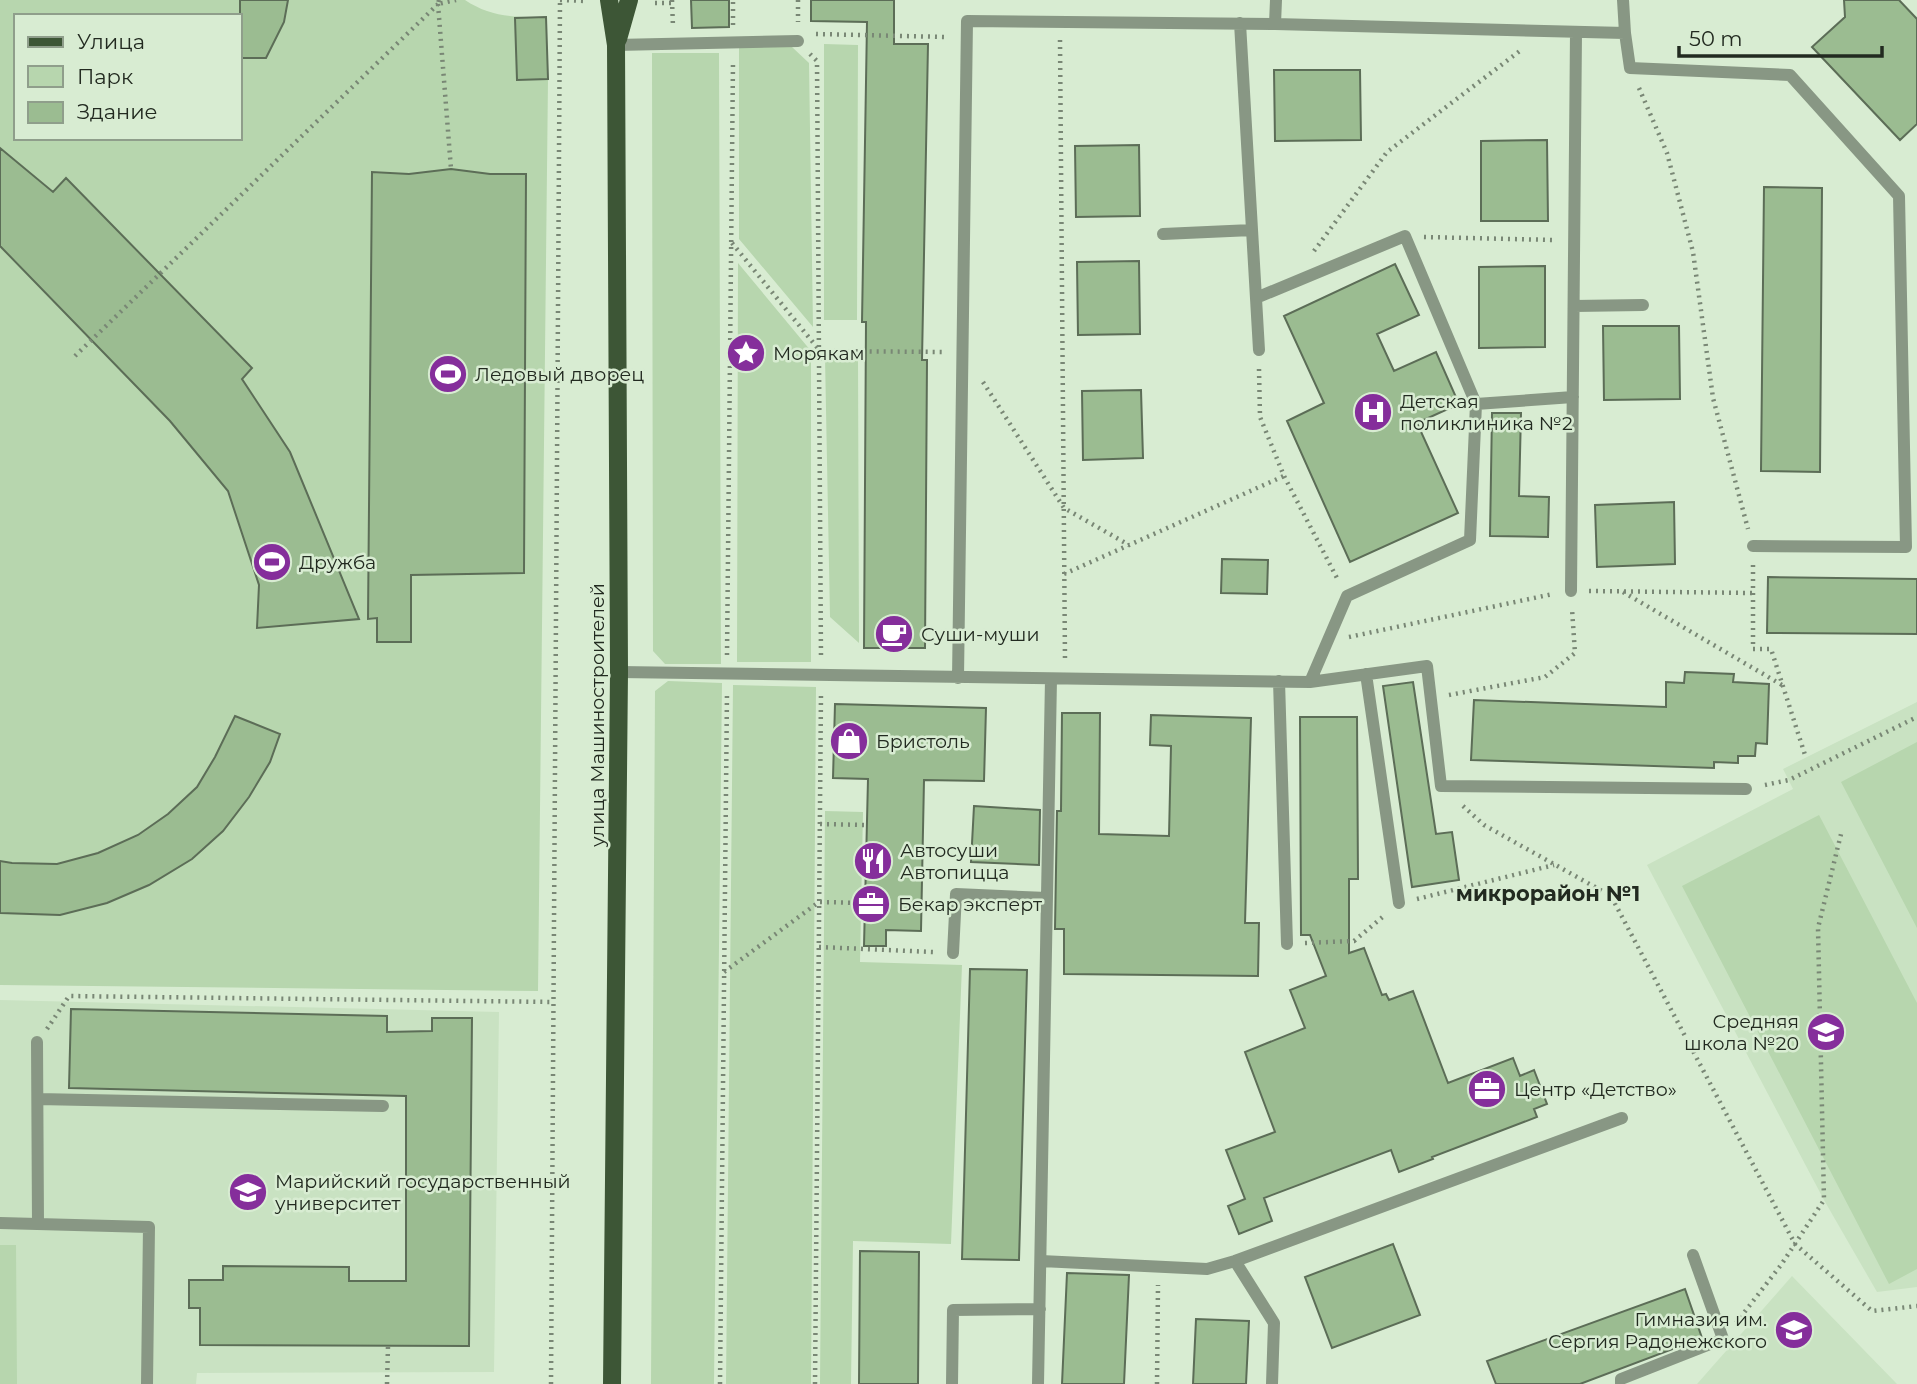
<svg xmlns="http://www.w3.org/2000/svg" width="1917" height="1384" viewBox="0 0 1917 1384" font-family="Montserrat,sans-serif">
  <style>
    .built { fill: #c9e2c2 }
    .green { fill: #b7d6ae; fill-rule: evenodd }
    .building { fill: #9bbc91; stroke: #5c6d57; stroke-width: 2 }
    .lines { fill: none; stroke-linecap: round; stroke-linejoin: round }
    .path { stroke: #798775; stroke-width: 4.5; stroke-dasharray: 2 5; stroke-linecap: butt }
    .service { stroke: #889784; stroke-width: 12 }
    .primary { stroke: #3d5636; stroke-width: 18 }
    .labels { text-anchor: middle; stroke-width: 5; stroke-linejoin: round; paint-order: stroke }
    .poi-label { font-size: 19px; fill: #222a20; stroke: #d8ecd2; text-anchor: start }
    .street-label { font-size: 19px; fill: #222a20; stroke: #d8ecd2 }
    .neighbourhood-label { font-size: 21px; font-weight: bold; fill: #222a20; stroke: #d8ecd2 }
  </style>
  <rect width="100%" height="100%" fill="#d8ecd2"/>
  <path class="built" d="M1917,702V1287L1877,1292L1824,1200L1647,865L1793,789L1783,769Z
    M0,1000L499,1012L494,1372L197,1373L196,1384H0Z
    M1792,1276L1897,1384H1697Z"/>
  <path class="green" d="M0,0H465C490,17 517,18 546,17L548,79L538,991L0,985ZM16,16H240V138H16Z
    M824,44L858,45L857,320H824Z
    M739,47H792L809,63L813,327L739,239Z
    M652,53H719L721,664H665L653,651Z
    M738,263L811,351V662H737Z
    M825,357L858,360L859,643L830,617Z
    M668,681L722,683L714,1384H651L655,691Z
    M733,685L816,687L811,1384H726Z
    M1917,742V928L1841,782Z
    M825,811L863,812L860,962L962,965L951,1244L853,1241L851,1384H820Z
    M1819,815L1917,1003V1269L1889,1284L1682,886Z
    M0,1245H16L17,1384H0Z"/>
  <path class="building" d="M240,0H288L284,22L266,58H240Z
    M691,0H729V27L692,28Z
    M811,0H894V44H928L922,360H927L925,648H864L866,322H862L867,22L811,21Z
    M1844,0H1899L1917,19V124L1900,140L1812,47L1845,17Z
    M546,17L548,79L517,80L515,18Z
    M1274,70H1360L1361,140L1275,141Z
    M1547,140L1548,221H1481V141Z
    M1139,145L1140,216L1076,217L1075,146Z
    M0,148L53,192L66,178L252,368L242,379L290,452L359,619L257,628L259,585L228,491L170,421L0,246Z
    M451,169L490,174H526L524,573L411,575V642H377V618L368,619L372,172L409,174Z
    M1764,187L1822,188L1820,472L1761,471Z
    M1139,261L1140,334L1078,335L1077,262Z
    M1395,264L1419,315L1377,334L1394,371L1436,352L1459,404L1417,423L1458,513L1350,562L1287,421L1324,403L1284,316Z
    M1545,266V347L1479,348V267Z
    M1603,326H1679L1680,399L1604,400Z
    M1141,390L1143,458L1083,460L1082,391Z
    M1492,413H1521L1519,496L1549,497L1548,537L1490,536Z
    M1674,502L1675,564L1597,567L1595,505Z
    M1222,559L1268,560L1267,594L1221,593Z
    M1768,577L1917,579V634L1767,633Z
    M1685,672L1734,674L1733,682L1769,684L1767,744L1756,743L1755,756H1738V763L1714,762V768L1471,760L1474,700L1666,707V682L1684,683Z
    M1413,682L1436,834L1452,832L1459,880L1412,887L1383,686Z
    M835,704L986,708L984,781L924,780L921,931L886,930V946H864L868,779L833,778Z
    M1062,713H1100L1099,834L1169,836L1171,746L1150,745L1151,715L1251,718L1245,923H1259L1258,976L1064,974V929H1055L1057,811H1061Z
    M235,716L280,734L270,762L249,797L223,831L192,859L149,885L107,903L60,915L0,913V861L12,863L57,864L98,853L138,835L168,814L197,787L215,757Z
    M1300,717H1357L1358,879H1349V953L1364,948L1382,995L1386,994L1389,1000L1413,991L1448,1083L1513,1058L1520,1076L1534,1070L1547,1104L1534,1109L1537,1117L1432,1157L1433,1159L1399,1172L1391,1150L1264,1198L1272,1221L1239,1234L1228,1206L1245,1199L1226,1150L1275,1132L1245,1052L1305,1028L1290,990L1326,976L1310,935H1301Z
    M974,806L1040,810L1039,865L971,862Z
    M970,969L1027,970L1019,1260L962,1259Z
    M71,1009L387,1016V1032L432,1031V1018H472L469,1346L200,1345V1308H189V1280H223V1266L349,1267V1281H406V1096L69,1088Z
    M1393,1244L1420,1315L1332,1348L1305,1277Z
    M860,1251L919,1252L918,1384H859Z
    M1067,1273L1129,1275L1124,1384H1062Z
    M1685,1289L1702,1338L1580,1384H1496L1487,1361Z
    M1196,1319L1249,1321L1246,1384H1193Z"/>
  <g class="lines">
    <path class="path" d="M439,0L438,4L456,0
      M560,0L586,1
      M672,0L673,27
      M798,0V22
      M655,3H671
      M438,4L451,169
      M733,25V0
      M816,34L947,37
      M1060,40L1065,661
      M810,54L817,61L821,659
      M1639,88L1667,153L1693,252L1713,398L1748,529
      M1424,237L1555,240
      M732,243L820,351L945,352
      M1314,251L1387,152L1521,50
      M75,356L438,4
      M1259,369L1260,417L1284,476L1338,580
      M983,382L1064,508L1129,545
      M1753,565V649H1771L1806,758
      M1064,574L1284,476
      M1589,591L1753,593
      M1623,592L1782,685
      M1349,637L1553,594
      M727,655L733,62
      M1449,695L1545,677L1575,653L1572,609
      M1765,785L1789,780L1917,717
      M1463,806L1484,825L1611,896L1795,1244L1872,1311L1917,1306
      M820,824L867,825
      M1417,899L1554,865
      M1305,943L1354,941L1385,915
      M819,947L933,952
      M724,972L819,902L865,903
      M47,1029L69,996L554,1002
      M1736,1323L1781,1265L1824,1200L1818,928L1842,830
      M387,1384L388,1346
      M551,1384L560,0
      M720,1384L727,692
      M815,1384L821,692
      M1157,1384L1158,1285"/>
    <path class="service" d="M1623,0L1625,33L1630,68L1790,75L1899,196L1906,547L1753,546
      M1240,23L1259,350
      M1275,24L1276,0
      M616,45L798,41
      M1163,234L1252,230
      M1256,298L1405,236L1476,404L1470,540L1347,596L1310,682
      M1574,306L1643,305
      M1476,404L1573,397
      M1571,591L1576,33
      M619,672L1310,682L1427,666L1441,786L1746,789
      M1366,674L1399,903
      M958,678L967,21L1275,24L1625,33
      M1279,681L1287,944
      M953,953L956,894L1047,898
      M37,1042L38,1224
      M38,1099L383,1106
      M0,1223L149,1227L147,1384
      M1041,1261L1207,1269L1235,1261L1622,1118
      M1235,1261L1274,1323L1272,1384
      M952,1384L953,1310L1040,1309
      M1038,1384L1051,679
      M1621,1384V1379L1723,1339L1693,1255"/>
    <path class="primary" d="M609,0L616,45L619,672L612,1384
      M618,39L629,0"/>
  </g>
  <defs>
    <g id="sight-disc" transform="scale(2.0125)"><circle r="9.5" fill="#852e9b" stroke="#d8ecd2"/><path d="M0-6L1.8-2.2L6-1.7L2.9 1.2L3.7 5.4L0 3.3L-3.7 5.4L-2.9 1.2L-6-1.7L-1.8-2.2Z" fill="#fff"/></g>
    <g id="stadium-disc" transform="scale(2.0125)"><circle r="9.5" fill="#852e9b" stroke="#d8ecd2"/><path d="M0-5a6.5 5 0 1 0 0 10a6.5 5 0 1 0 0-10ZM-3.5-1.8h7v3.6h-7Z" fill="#fff"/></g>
    <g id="hospital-disc" transform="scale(2.0125)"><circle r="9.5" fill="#852e9b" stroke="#d8ecd2"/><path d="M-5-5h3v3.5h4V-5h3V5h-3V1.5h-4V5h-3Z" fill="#fff"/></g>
    <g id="cafe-disc" transform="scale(2.0125)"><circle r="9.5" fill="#852e9b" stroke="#d8ecd2"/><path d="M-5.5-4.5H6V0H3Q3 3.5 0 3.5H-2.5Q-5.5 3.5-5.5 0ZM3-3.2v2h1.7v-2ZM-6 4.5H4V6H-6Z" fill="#fff"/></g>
    <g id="shop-disc" transform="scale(2.0125)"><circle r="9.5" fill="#852e9b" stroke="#d8ecd2"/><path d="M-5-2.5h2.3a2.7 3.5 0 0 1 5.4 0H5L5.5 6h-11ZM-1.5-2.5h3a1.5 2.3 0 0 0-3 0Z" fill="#fff"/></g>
    <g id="restaurant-disc" transform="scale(2.0125)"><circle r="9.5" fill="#852e9b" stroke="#d8ecd2"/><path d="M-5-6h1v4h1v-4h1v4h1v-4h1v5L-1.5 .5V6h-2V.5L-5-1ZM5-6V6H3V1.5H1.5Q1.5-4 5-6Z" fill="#fff"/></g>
    <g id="office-disc" transform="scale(2.0125)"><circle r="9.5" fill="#852e9b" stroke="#d8ecd2"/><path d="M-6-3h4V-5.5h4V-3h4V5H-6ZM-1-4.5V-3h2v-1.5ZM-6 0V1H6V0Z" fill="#fff"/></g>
    <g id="school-disc" transform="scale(2.0125)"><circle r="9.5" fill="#852e9b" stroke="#d8ecd2"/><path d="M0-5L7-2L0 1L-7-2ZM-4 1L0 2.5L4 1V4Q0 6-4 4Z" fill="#fff"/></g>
    <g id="university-disc" transform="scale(2.0125)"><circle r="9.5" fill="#852e9b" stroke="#d8ecd2"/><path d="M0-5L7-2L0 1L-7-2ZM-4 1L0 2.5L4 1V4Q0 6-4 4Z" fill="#fff"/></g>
  </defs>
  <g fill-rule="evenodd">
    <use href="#sight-disc" x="746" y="353"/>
    <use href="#stadium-disc" x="448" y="374"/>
    <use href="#hospital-disc" x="1373" y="412"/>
    <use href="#stadium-disc" x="272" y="562"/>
    <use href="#cafe-disc" x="894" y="634"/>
    <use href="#shop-disc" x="849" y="741"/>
    <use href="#restaurant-disc" x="873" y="861"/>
    <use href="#office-disc" x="871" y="904"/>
    <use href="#school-disc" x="1826" y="1032"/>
    <use href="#office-disc" x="1487" y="1089"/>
    <use href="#university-disc" x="248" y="1192"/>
    <use href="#school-disc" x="1794" y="1330"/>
  </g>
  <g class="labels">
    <g class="poi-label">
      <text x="773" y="360">Морякам</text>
      <text x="475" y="381">Ледовый дворец</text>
      <text x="1400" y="408">Детская<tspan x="1400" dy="22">поликлиника №2</tspan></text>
      <text x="299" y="569">Дружба</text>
      <text x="921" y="641">Суши-муши</text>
      <text x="876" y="748">Бристоль</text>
      <text x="900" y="857">Автосуши<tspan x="900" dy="22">Автопицца</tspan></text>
      <text x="898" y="911">Бекар эксперт</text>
      <text x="1799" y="1028" text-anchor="end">Средняя<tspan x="1799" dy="22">школа №20</tspan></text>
      <text x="1514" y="1096">Центр «Детство»</text>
      <text x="275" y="1188">Марийский государственный<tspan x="275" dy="22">университет</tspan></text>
      <text x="1767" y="1326" text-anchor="end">Гимназия им.<tspan x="1767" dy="22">Сергия Радонежского</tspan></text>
    </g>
    <g class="street-label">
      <text transform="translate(597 715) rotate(-90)" y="7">улица Машиностроителей</text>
    </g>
    <g class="neighbourhood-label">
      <text x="1548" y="901">микрорайон №1</text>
    </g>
  </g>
  <rect x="14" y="14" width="228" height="126" fill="#d8ecd2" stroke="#8f9e8b" stroke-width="2"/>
  <rect x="28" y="37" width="35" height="10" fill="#3d5636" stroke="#8f9e8b" stroke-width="2"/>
  <text x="77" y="49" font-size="21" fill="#222a20">Улица</text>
  <rect x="28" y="66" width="35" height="21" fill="#b7d6ae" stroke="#8f9e8b" stroke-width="2"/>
  <text x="77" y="84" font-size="21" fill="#222a20">Парк</text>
  <rect x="28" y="102" width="35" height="21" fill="#9bbc91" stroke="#8f9e8b" stroke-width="2"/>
  <text x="77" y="119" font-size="21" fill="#222a20">Здание</text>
  <path d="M1679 46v10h203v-10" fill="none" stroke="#222a20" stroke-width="3.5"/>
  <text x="1689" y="46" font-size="21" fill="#222a20" stroke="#d8ecd2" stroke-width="5" paint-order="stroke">50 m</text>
</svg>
